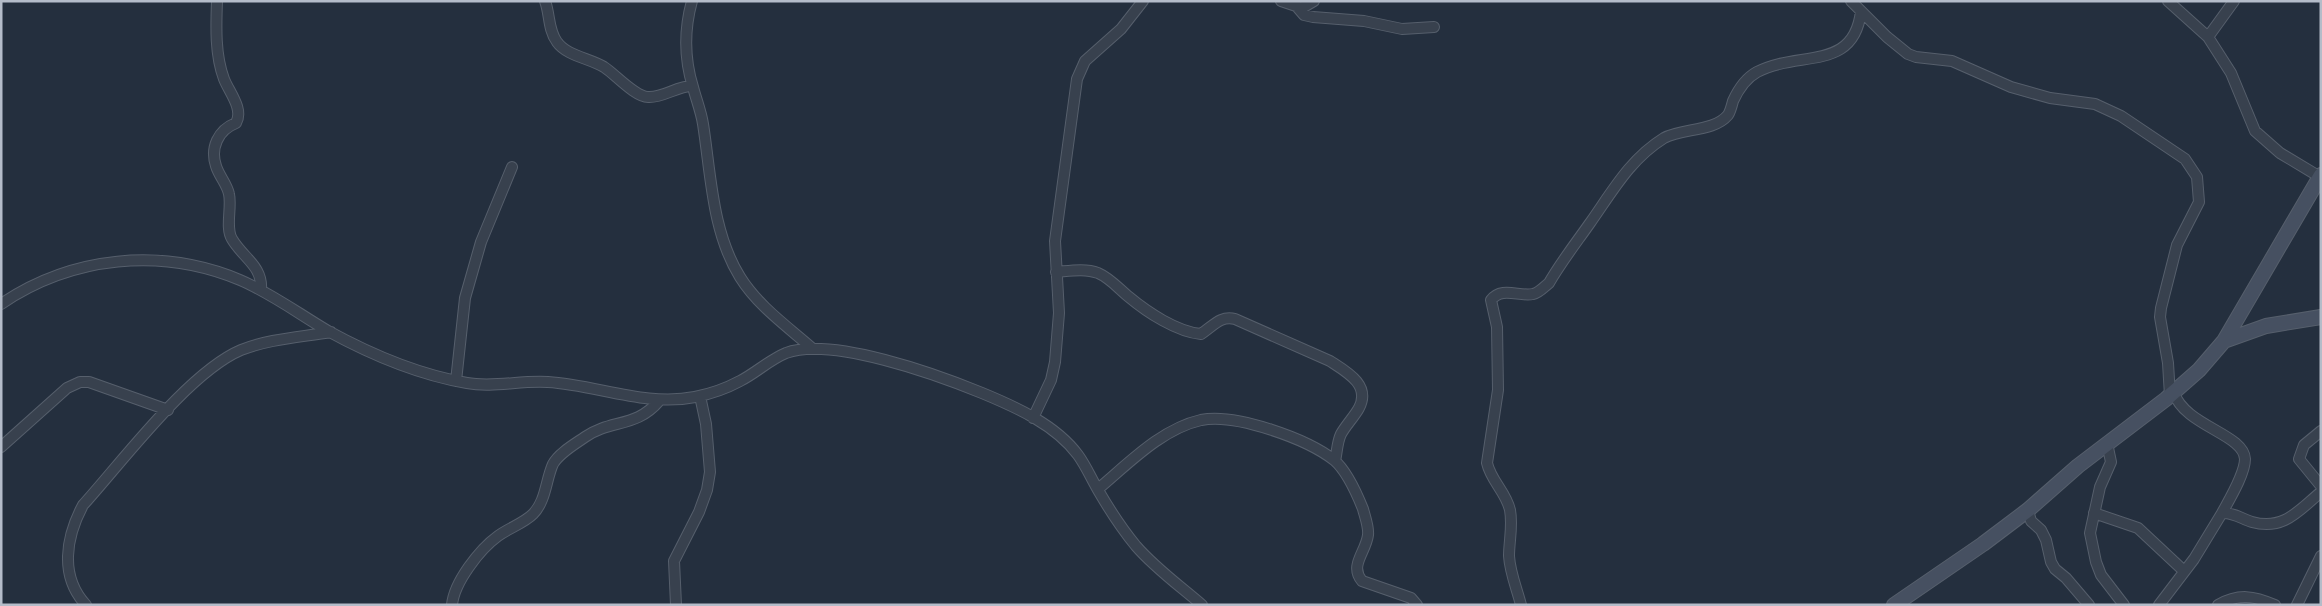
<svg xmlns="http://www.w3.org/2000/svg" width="2322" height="606" viewBox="0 0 2322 606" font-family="Rubik,sans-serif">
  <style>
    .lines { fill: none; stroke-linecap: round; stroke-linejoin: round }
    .street-casing { stroke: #565f6c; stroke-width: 12 }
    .secondary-casing { stroke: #565f6c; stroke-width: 16 }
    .street { stroke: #38414e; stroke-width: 10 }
    .secondary { stroke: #465061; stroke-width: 14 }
  </style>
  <rect width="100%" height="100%" fill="#242f3e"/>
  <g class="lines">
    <g class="street-casing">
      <path id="street" d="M217,1C216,27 215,55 224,79C229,92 244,109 236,123C218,130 210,148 216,166C219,176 227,184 229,194C232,207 225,228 232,239C243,258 263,266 261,290
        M545,1C550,14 548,30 557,42C567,56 589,58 604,67C615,74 635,97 648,97C663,98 677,86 692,86
        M692,1C684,30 684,58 693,87C696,99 701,111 703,124C711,175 712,232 740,277C758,306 788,327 813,349
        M1281,1L1302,8L1314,1
        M1851,1L1887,37L1908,54L1916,57L1952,61L2011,87L2050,98L2095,104L2121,116L2185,159L2197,177L2199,202L2177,245L2161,308L2160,317L2168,363L2170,396
        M2168,1L2208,37L2231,73L2255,131L2280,153L2320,177
        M1298,8L1304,15L1313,17L1364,21L1402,29L1434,27
        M2208,37L2234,1
        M1056,272C1069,271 1085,268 1098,273C1110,278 1119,289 1129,297C1147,312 1177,332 1201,334C1213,326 1221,315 1235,319L1330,361C1347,372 1371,385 1359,408C1354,417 1346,425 1341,434C1337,442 1337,453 1335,461
        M1,304C72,256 161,247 240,280C271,293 299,314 328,331C370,354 420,375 467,383C493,388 521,380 548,382C597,385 646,407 695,397C710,394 727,388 740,381C756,373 769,360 786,353C831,336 938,375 982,393C1016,407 1056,425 1078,455C1086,466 1091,478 1098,490C1109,509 1122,529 1136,546C1155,568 1180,586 1202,605
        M456,381L465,298L481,242L512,167
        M2174,393C2185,426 2244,434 2245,459C2245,474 2229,500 2222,513
        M1033,418L1051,380L1055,362L1059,313L1055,241L1077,79L1085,61L1121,29L1143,1
        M2321,431L2304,445L2299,459L2321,486
        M2107,443L2111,462L2100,487L2090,533L2096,562L2101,575L2124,605
        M1,447L67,388L80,382H89L168,410
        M1098,489C1128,464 1161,429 1201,420C1236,413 1307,439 1334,460C1347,471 1357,494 1363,509C1365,517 1369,527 1368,535C1366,552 1349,565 1362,581L1411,598L1417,605
        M2028,510L2031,521L2041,530L2046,540L2051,562L2055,569L2066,578L2089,605
        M2094,513L2138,528L2184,571
        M86,605C59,576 66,537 83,505C122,462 189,372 241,350C268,339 302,337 331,332
        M452,605C454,582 480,549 498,536C509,528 524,523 533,514C546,501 546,479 553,464C559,453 575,444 585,437C611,419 636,428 659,401
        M676,605L674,561L699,512L707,490L710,472L706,424L700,396
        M1521,605C1517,589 1510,573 1509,556C1509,541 1513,526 1510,510C1506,492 1491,481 1487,463L1498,390L1497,327L1491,300C1502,286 1519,297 1533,294C1539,293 1544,287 1549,283C1561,262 1576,243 1590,223C1612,192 1630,159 1664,138C1682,128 1714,132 1728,115C1730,112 1732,105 1733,101C1738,90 1746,78 1757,72C1799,50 1854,72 1861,11
        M2159,605L2194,559L2222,513C2233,512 2242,519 2252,522C2284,531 2299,510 2321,492
        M2218,605C2239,593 2254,596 2275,605
        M2297,605L2321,556"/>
    </g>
    <g class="secondary-casing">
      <path id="secondary" d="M2224,341L2266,326L2321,317
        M1894,605L1983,544L2028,510L2078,466L2166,399L2199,370L2224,341L2321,175"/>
    </g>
    <use href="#street" class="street"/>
    <use href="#secondary" class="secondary"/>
  </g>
  <rect width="2322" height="606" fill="none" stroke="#b4bcc9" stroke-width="5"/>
</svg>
